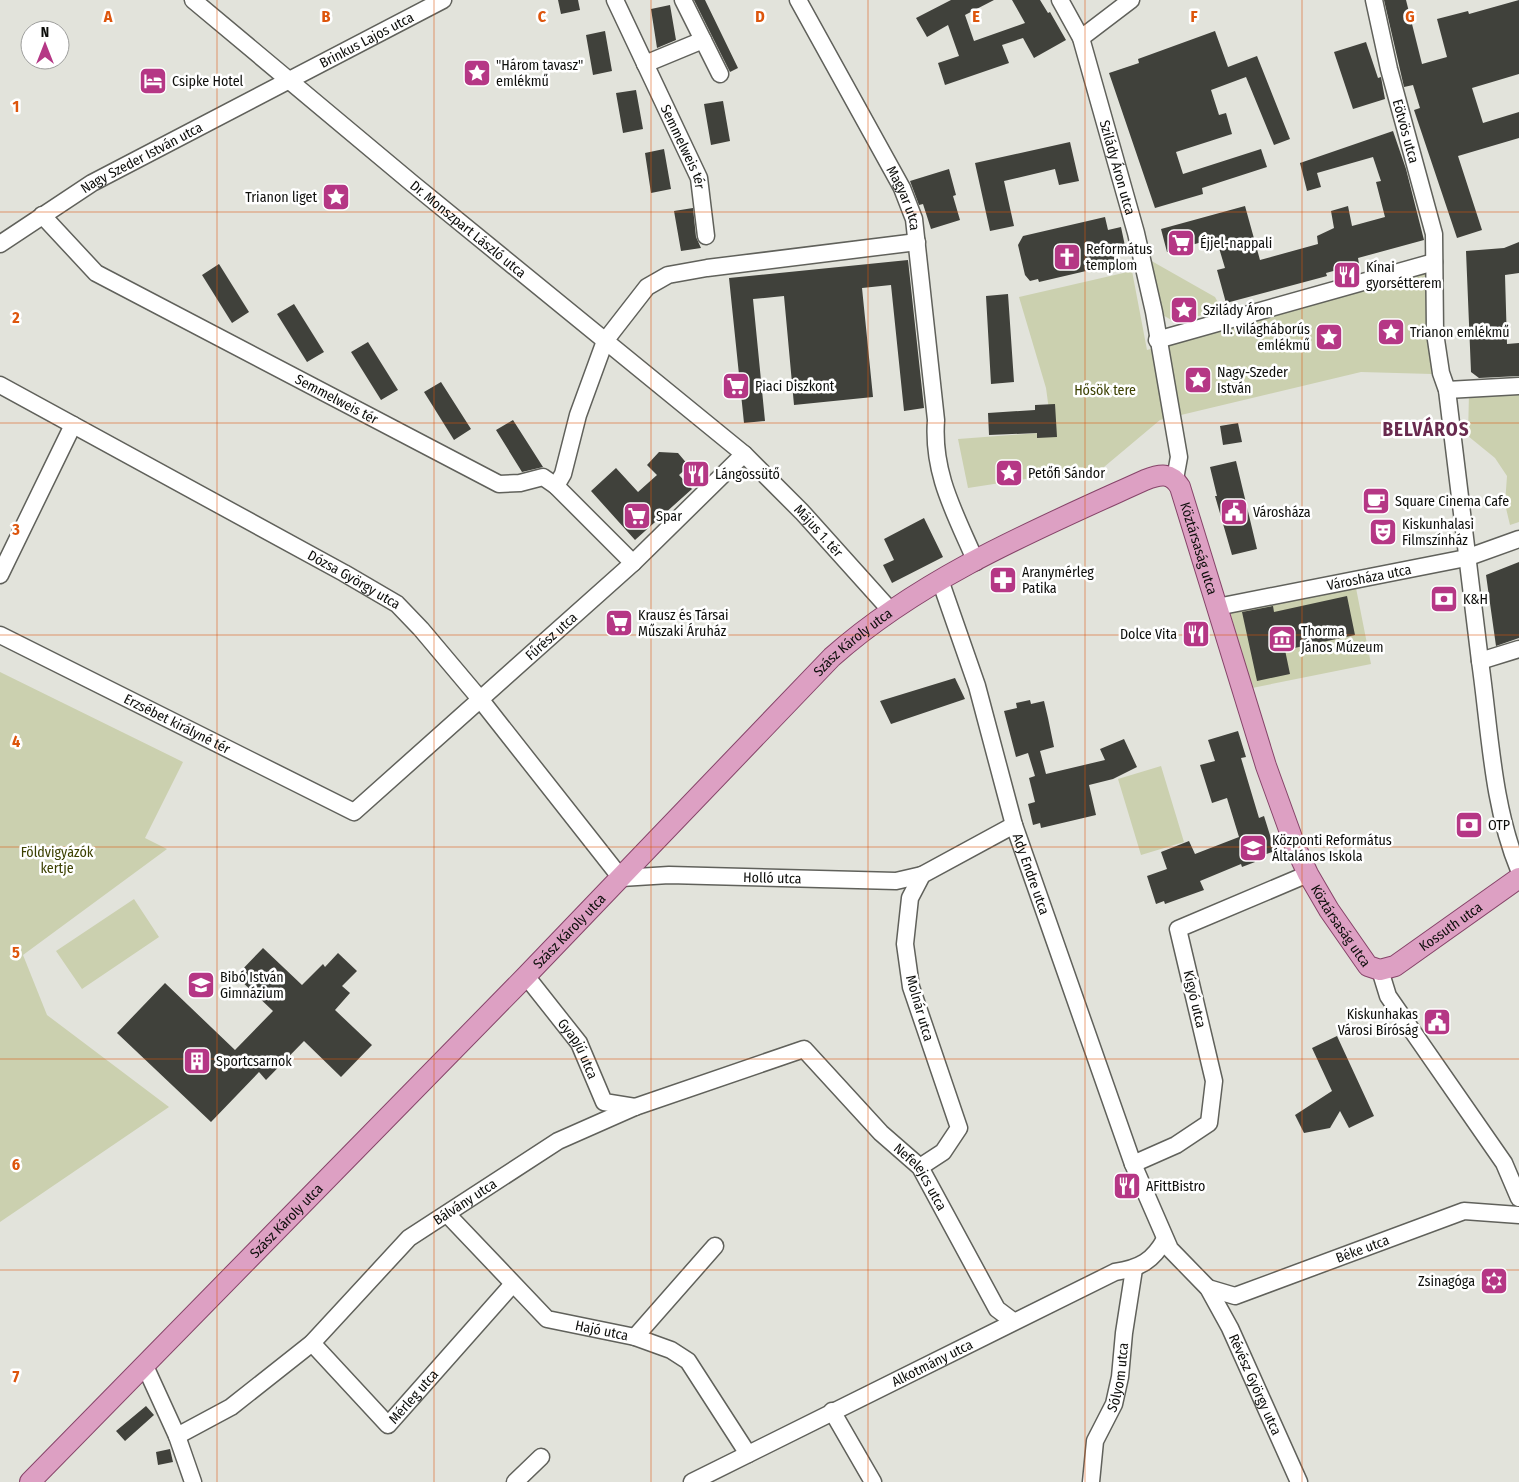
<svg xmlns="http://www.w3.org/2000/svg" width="1519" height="1482" viewBox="0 0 1519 1482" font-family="'Fira Sans Condensed',sans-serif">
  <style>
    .green { fill: #cbd0af }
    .building { fill: #40413b }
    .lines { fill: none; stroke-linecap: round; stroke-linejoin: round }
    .minor-casing { stroke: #60615b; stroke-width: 19 }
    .major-casing { stroke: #864469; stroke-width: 22 }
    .minor { stroke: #fff; stroke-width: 16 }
    .major { stroke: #dda0c3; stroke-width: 20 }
    .grid { fill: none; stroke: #dd550c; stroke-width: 1; stroke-opacity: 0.55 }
    .labels { text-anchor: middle; stroke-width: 5; stroke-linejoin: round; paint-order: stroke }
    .street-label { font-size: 14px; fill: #0d0e0b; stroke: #fff }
    .poi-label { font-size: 14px; fill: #0d0e0b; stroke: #fff; text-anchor: start }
    .park-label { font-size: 14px; fill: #3c4000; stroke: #fff }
    .district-label { font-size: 19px; font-weight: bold; letter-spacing: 1px; fill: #682a4e; stroke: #fff }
    .grid-label { font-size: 16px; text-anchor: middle; font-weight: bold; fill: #dd550c; stroke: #fff; stroke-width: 5; stroke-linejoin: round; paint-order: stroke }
  </style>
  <rect width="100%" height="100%" fill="#e2e3db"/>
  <path class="green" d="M1148,259L1215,297L1222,310L1175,322L1159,313Z
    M1428,270L1432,374L1361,372L1160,420L1104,467L968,488L958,439L1052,432L1046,388L1019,297L1132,271L1147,350Z
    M1519,391V522L1510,525L1505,504L1507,476L1495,458L1468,436L1469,393Z
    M1355,583L1371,664L1252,688L1229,609Z
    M0,672L183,762L145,838L167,849L23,955L47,1015L169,1107L0,1222Z
    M1161,766L1184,842L1141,855L1118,779Z
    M134,899L159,937L82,989L56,951Z"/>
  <path class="building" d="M558,0H578L580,10L561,14Z
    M694,0H705L738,68L730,72Z
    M951,0H994L965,15L974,41L1025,23L1012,0H1040L1048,13L1050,12L1066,40L1034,58L1023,38L1002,45L1009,63L945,85L938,63L959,56L948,25L927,37L916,18Z
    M1384,0H1406L1422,64L1447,57L1437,19L1468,11L1469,14L1519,0V74L1472,88L1483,123L1519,112V138L1458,156L1482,230L1457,238L1414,110L1420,108L1413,85L1404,87Z
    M670,5L676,40L657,48L651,9Z
    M605,31L612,71L593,75L586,35Z
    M1215,31L1228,67L1257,56L1290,139L1274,145L1246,77L1211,90L1219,115L1226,113L1232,134L1176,152L1183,174L1261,149L1267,167L1202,188L1203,194L1155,208L1109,73L1139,63L1138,59Z
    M1366,42L1378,78L1381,77L1385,99L1353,109L1334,52Z
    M636,90L643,129L623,133L616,93Z
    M723,101L730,141L711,145L704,104Z
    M1393,131L1406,169L1424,240L1358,258L1359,264L1326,273L1327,276L1226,303L1217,270L1225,268L1216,238L1167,252L1161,229L1245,206L1260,260L1318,244L1317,236L1334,228L1331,211L1348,206L1352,226L1385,217L1376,182L1381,181L1373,157L1317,173L1321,187L1307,191L1300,163Z
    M1070,142L1079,181L1059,185L1055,169L1004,181L1014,226L990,231L975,163Z
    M664,149L671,189L651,193L645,153Z
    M949,169L956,195L953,196L960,220L931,229L923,204L919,205L910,181Z
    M693,208L696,237L701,248L681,251L674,211Z
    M1105,217L1108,230L1121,227L1125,246L1112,250L1116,264L1039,282L1038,279L1030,281L1025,275L1018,245L1023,236Z
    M1519,242V273L1505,275L1507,344L1519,343V376L1479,378L1471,372L1466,251L1504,248Z
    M908,260L924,408L904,411L891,285L862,288L873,397L794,405L784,296L753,299L765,421L744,423L729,278Z
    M219,264L249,312L232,323L202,275Z
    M1008,294L1014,382L991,384L986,296Z
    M294,304L324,352L307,362L277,314Z
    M368,342L398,390L381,400L351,352Z
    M441,382L471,429L454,440L424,392Z
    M1055,404L1057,437L1037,438V433L989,435L988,413L1035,410V405Z
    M513,420L543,467L522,472L496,430Z
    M1238,423L1242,442L1223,445L1220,426Z
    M659,452L678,453L689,466L679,475L692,489L635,540L591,491L616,468L638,492L657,475L647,465Z
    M1236,461L1257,549L1232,555L1215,496H1217L1210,467Z
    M924,518L943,557L892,583L883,565L894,560L884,539Z
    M1519,562V638L1496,646L1486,575Z
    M1347,596L1355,635L1285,650L1290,674L1257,681L1242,612L1273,606L1274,612Z
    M955,678L965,699L891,724L880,701Z
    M1030,700L1031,704L1044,701L1048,718L1054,747L1040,751L1046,774L1105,760L1100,749L1124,739L1137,767L1113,779L1089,785L1096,815L1041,828L1040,823L1033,825L1028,804L1035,802L1029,778L1035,776L1028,753L1016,757L1004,711L1017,708L1016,703Z
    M1238,731L1246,757L1241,758L1259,818L1264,816L1275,851L1253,859L1255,862L1242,867L1241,864L1200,881L1204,890L1165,904L1164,901L1156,904L1147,876L1167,869L1161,852L1189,841L1195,854L1239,837L1227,798L1212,803L1200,765L1215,761L1208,740Z
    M263,948L302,985L323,964L325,967L338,953L357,971L342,986L350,993L335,1010L372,1045L341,1077L304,1041L266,1080L259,1072L211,1122L117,1033L165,983L235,1050L273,1011L236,976Z
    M1337,1036L1374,1116L1349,1128L1340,1111L1330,1128L1304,1133L1295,1115L1332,1091L1312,1048Z
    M146,1406L154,1415L125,1441L116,1431Z
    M170,1449L173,1462L158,1465L156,1452Z"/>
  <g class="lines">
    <g class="minor-casing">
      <g id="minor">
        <path id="s1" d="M193,0L413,184L744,454L802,512L891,611"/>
        <path id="s2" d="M615,0L699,178L706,236"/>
        <path d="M683,0L720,74"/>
        <path id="s3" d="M798,0L902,188L914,219L936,420C932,474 955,513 976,562"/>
        <path id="s4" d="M1060,0L1081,38L1136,233L1154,312L1179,457L1175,479"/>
        <path id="s5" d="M1374,0L1389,69L1434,234L1435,333L1441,373L1447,390L1480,661L1519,649"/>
        <path d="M1081,38L1131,0"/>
        <path d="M645,64L703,40"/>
        <path id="s6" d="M42,215L96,273L499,484L520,483L543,477L556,486L633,563"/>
        <path id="s7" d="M0,244L92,183L443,0"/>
        <path d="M1157,340L1434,262"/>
        <path id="s8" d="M0,385L344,573L397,604L421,629L480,699L621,878L669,875L896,881L922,875"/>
        <path d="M1447,390L1519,386"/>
        <path d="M556,486L563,474L578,415L605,341L647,287L668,275L707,268L917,242"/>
        <path d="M0,575L73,425"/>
        <path id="s9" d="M940,580L977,686L1014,825L1133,1164L1170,1249L1208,1288L1230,1328L1299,1482"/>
        <path id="s10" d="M1217,607L1466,558L1519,539"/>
        <path id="s11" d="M0,635L354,812L633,563L744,454"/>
        <path d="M1480,661C1490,730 1492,805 1519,870"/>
        <path d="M1380,970L1388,996L1504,1163L1519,1198"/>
        <path id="s12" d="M526,976L579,1043L604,1102L635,1107"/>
        <path d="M1133,1164L1176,1145L1209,1123L1214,1081L1178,929L1308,874"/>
        <path d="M920,1167L943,1152L959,1128L911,987L905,944L910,898L922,875L1014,825"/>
        <path id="s13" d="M447,1214L547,1319L635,1337L671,1350L688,1361L748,1454"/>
        <path id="s14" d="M1208,1288L1235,1296L1464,1211L1519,1215"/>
        <path d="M635,1337L715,1246"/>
        <path id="s15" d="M312,1343L388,1425L512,1285"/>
        <path d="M145,1366L177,1436L193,1482"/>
        <path d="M832,1411L873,1482"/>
        <path id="s16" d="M177,1436L231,1407L312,1343L409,1238L558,1141L635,1107L804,1049L881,1133L920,1167L997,1309L1013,1321"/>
        <path d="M515,1482L541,1457"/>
        <path id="s17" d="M692,1482L1115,1272C1140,1268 1153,1261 1165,1239"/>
        <path id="s18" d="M1091,1482L1095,1441L1114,1404L1120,1377L1124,1333L1134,1269"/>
      </g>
    </g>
    <g class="major-casing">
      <g id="major">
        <path id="s19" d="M30,1482L526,976L832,657C922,577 1037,529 1145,480C1160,474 1171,472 1180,487L1266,766L1295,846L1308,874L1329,910L1368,966L1380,970L1395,966L1519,878"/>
      </g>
    </g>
    <use href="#minor" class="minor"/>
    <use href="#major" class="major"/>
  </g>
  <path class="grid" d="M217,0V1482M434,0V1482M651,0V1482M868,0V1482M1085,0V1482M1302,0V1482M0,212H1519M0,423H1519M0,635H1519M0,847H1519M0,1059H1519M0,1270H1519"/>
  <defs>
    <g id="sight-square" transform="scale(1.4375)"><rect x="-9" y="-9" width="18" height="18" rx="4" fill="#b53785" stroke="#fff"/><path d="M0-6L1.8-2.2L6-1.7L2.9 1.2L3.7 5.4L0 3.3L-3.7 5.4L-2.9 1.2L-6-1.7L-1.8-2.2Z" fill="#fff"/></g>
    <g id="hotel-square" transform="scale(1.4375)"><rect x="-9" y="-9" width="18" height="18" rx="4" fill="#b53785" stroke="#fff"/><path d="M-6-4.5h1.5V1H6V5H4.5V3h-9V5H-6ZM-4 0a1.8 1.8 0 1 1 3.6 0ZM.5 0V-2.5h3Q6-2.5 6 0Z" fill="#fff"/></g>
    <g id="supermarket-square" transform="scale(1.4375)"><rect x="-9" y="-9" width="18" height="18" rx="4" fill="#b53785" stroke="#fff"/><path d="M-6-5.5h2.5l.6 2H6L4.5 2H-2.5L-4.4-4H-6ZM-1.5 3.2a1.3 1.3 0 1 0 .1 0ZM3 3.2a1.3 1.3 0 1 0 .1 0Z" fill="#fff"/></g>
    <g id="church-square" transform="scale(1.4375)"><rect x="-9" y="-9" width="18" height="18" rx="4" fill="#b53785" stroke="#fff"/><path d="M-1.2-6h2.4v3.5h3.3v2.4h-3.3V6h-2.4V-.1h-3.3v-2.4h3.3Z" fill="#fff"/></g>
    <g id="restaurant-square" transform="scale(1.4375)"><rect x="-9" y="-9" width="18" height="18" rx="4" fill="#b53785" stroke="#fff"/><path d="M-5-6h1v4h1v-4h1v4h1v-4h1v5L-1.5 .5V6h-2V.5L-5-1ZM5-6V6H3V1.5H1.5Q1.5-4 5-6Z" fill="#fff"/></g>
    <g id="cafe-square" transform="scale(1.4375)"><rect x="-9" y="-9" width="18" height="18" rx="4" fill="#b53785" stroke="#fff"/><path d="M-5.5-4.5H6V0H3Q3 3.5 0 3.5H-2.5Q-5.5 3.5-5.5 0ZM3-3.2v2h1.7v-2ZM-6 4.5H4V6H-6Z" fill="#fff"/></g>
    <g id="civic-square" transform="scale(1.4375)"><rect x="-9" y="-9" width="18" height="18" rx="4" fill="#b53785" stroke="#fff"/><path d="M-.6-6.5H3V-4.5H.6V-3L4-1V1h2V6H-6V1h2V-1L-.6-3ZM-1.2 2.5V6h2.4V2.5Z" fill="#fff"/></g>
    <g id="theatre-square" transform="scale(1.4375)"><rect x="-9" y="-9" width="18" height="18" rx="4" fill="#b53785" stroke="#fff"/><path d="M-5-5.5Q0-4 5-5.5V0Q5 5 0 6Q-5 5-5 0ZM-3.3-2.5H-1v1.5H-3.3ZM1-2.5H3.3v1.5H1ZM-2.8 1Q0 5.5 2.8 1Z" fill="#fff"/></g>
    <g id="pharmacy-square" transform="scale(1.4375)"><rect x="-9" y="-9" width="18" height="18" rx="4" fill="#b53785" stroke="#fff"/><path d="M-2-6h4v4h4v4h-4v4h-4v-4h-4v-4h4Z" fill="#fff"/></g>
    <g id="bank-square" transform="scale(1.4375)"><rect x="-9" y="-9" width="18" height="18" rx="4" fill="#b53785" stroke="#fff"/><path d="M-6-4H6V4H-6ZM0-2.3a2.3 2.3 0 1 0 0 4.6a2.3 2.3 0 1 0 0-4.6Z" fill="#fff"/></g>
    <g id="museum-square" transform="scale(1.4375)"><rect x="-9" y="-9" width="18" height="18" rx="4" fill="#b53785" stroke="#fff"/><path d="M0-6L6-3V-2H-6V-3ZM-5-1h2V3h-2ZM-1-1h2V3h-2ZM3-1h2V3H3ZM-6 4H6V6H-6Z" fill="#fff"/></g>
    <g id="school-square" transform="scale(1.4375)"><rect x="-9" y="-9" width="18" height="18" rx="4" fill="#b53785" stroke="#fff"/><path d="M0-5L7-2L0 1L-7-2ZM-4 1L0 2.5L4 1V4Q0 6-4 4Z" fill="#fff"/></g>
    <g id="building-square" transform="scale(1.4375)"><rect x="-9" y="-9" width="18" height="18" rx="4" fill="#b53785" stroke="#fff"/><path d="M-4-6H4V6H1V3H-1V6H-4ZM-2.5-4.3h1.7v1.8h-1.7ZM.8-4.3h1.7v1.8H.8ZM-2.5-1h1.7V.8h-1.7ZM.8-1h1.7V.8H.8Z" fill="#fff"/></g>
    <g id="synagogue-square" transform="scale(1.4375)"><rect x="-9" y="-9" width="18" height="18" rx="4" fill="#b53785" stroke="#fff"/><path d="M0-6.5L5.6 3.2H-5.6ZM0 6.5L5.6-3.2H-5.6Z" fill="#fff"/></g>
  </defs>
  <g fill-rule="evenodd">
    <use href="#sight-square" x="477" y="73"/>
    <use href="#hotel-square" x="153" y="81"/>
    <use href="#sight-square" x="336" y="197"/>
    <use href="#supermarket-square" x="1181" y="243"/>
    <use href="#church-square" x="1067" y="257"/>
    <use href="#restaurant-square" x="1347" y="275"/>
    <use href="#sight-square" x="1184" y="310"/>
    <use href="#sight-square" x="1391" y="332"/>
    <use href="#sight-square" x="1329" y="337"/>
    <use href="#sight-square" x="1198" y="380"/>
    <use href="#supermarket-square" x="736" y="386"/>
    <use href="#sight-square" x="1009" y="473"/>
    <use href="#restaurant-square" x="696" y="474"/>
    <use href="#cafe-square" x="1376" y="501"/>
    <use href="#civic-square" x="1234" y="512"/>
    <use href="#supermarket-square" x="637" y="516"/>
    <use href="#theatre-square" x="1383" y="532"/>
    <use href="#pharmacy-square" x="1003" y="580"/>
    <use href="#bank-square" x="1444" y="599"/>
    <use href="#supermarket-square" x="619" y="623"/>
    <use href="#restaurant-square" x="1196" y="634"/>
    <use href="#museum-square" x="1282" y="639"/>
    <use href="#bank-square" x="1469" y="825"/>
    <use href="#school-square" x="1253" y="848"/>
    <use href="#school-square" x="201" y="985"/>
    <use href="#civic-square" x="1437" y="1022"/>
    <use href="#building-square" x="197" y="1061"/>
    <use href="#restaurant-square" x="1127" y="1186"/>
    <use href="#synagogue-square" x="1494" y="1281"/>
  </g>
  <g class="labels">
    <g class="street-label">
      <text dy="5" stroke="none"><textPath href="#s7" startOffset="420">Brinkus Lajos utca</textPath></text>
      <text dy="5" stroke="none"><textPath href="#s5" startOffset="135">Eötvös utca</textPath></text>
      <text dy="5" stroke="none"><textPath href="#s2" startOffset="162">Semmelweis tér</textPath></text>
      <text dy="5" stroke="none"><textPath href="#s7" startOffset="166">Nagy Szeder István utca</textPath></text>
      <text dy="5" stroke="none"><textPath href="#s4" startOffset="178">Szilády Áron utca</textPath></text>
      <text dy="5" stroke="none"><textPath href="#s3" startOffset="225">Magyar utca</textPath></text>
      <text dy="5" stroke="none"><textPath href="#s1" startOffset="358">Dr. Monszpart László utca</textPath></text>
      <text dy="5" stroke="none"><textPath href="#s6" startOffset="351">Semmelweis tér</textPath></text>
      <text dy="5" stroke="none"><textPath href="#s1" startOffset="821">Május 1. tér</textPath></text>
      <text dy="5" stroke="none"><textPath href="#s19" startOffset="1616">Köztársaság utca</textPath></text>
      <text dy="5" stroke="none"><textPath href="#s10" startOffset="155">Városháza utca</textPath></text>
      <text dy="5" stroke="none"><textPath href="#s8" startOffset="404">Dózsa György utca</textPath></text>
      <text dy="5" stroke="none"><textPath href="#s11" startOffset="660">Fűrész utca</textPath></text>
      <text dy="5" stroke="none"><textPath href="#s19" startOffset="1176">Szász Károly utca</textPath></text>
      <text dy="5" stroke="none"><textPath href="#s11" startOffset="198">Erzsébet királyné tér</textPath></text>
      <text dy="5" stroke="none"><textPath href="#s9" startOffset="308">Ady Endre utca</textPath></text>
      <text dy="5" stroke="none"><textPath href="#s8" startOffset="959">Holló utca</textPath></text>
      <text dy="5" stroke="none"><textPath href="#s19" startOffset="2021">Köztársaság utca</textPath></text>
      <text dy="5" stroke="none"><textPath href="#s19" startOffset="2166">Kossuth utca</textPath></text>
      <text dy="5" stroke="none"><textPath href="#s19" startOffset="771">Szász Károly utca</textPath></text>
      <text transform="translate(1195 999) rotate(77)" y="5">Kígyó utca</text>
      <text transform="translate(920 1008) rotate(74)" y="5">Molnár utca</text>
      <text dy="5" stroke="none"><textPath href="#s12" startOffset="90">Gyapjú utca</textPath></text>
      <text dy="5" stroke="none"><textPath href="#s16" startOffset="922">Nefelejcs utca</textPath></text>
      <text dy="5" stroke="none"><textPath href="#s16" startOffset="374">Bálvány utca</textPath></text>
      <text dy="5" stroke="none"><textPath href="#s19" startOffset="366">Szász Károly utca</textPath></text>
      <text dy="5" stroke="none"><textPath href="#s14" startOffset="164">Béke utca</textPath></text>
      <text dy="5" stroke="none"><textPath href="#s13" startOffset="201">Hajó utca</textPath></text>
      <text dy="5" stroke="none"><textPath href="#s17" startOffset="268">Alkotmány utca</textPath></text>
      <text dy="5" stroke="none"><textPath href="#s18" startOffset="110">Sólyom utca</textPath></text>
      <text dy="5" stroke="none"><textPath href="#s9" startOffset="870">Révész György utca</textPath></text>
      <text dy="5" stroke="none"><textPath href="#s15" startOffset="150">Mérleg utca</textPath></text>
    </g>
    <g class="poi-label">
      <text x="496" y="70">"Három tavasz"<tspan x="496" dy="16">emlékmű</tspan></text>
      <text x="172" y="86">Csipke Hotel</text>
      <text x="317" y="202" text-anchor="end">Trianon liget</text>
      <text x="1200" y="248">Éjjel-nappali</text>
      <text x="1086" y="254">Református<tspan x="1086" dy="16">templom</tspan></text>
      <text x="1366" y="272">Kínai<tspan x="1366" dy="16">gyorsétterem</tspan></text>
      <text x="1203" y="315">Szilády Áron</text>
      <text x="1310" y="334" text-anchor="end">II. világháborús<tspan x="1310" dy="16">emlékmű</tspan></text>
      <text x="1410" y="337">Trianon emlékmű</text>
      <text x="1217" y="377">Nagy-Szeder<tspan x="1217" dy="16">István</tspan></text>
      <text x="755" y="391">Piaci Diszkont</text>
      <text x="1028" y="478">Petőfi Sándor</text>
      <text x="715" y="479">Lángossütő</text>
      <text x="1395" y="506">Square Cinema Cafe</text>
      <text x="1253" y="517">Városháza</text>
      <text x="656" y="521">Spar</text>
      <text x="1402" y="529">Kiskunhalasi<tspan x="1402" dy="16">Filmszínház</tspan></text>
      <text x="1022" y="577">Aranymérleg<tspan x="1022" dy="16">Patika</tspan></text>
      <text x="1463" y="604">K&amp;H</text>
      <text x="638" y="620">Krausz és Társai<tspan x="638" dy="16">Műszaki Áruház</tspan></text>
      <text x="1301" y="636">Thorma<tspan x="1301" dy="16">János Múzeum</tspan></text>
      <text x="1177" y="639" text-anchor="end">Dolce Vita</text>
      <text x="1488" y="830">OTP</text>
      <text x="1272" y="845">Központi Református<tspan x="1272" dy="16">Általános Iskola</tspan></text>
      <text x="220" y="982">Bibó István<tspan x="220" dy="16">Gimnázium</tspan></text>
      <text x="1418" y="1019" text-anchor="end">Kiskunhakas<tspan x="1418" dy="16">Városi Bíróság</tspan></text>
      <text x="216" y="1066">Sportcsarnok</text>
      <text x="1146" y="1191">AFittBistro</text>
      <text x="1475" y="1286" text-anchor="end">Zsinagóga</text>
    </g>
    <g class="park-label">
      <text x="1105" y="395">Hősök tere</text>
      <text x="57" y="857">Földvigyázók<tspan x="57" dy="16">kertje</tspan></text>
    </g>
    <g class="district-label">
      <text x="1426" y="436">BELVÁROS</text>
    </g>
  </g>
  <g class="grid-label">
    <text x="108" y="22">A</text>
    <text x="326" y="22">B</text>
    <text x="542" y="22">C</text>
    <text x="760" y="22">D</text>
    <text x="976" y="22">E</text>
    <text x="1194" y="22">F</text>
    <text x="1410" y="22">G</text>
    <text x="16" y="112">1</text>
    <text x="16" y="323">2</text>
    <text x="16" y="535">3</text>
    <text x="16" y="747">4</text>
    <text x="16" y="958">5</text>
    <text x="16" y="1170">6</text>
    <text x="16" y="1382">7</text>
  </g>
  <g transform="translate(45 45)"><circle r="24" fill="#ffffff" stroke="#9e9f9d"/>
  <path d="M0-4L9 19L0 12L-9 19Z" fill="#b53785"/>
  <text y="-8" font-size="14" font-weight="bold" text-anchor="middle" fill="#0d0e0b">N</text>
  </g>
</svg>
